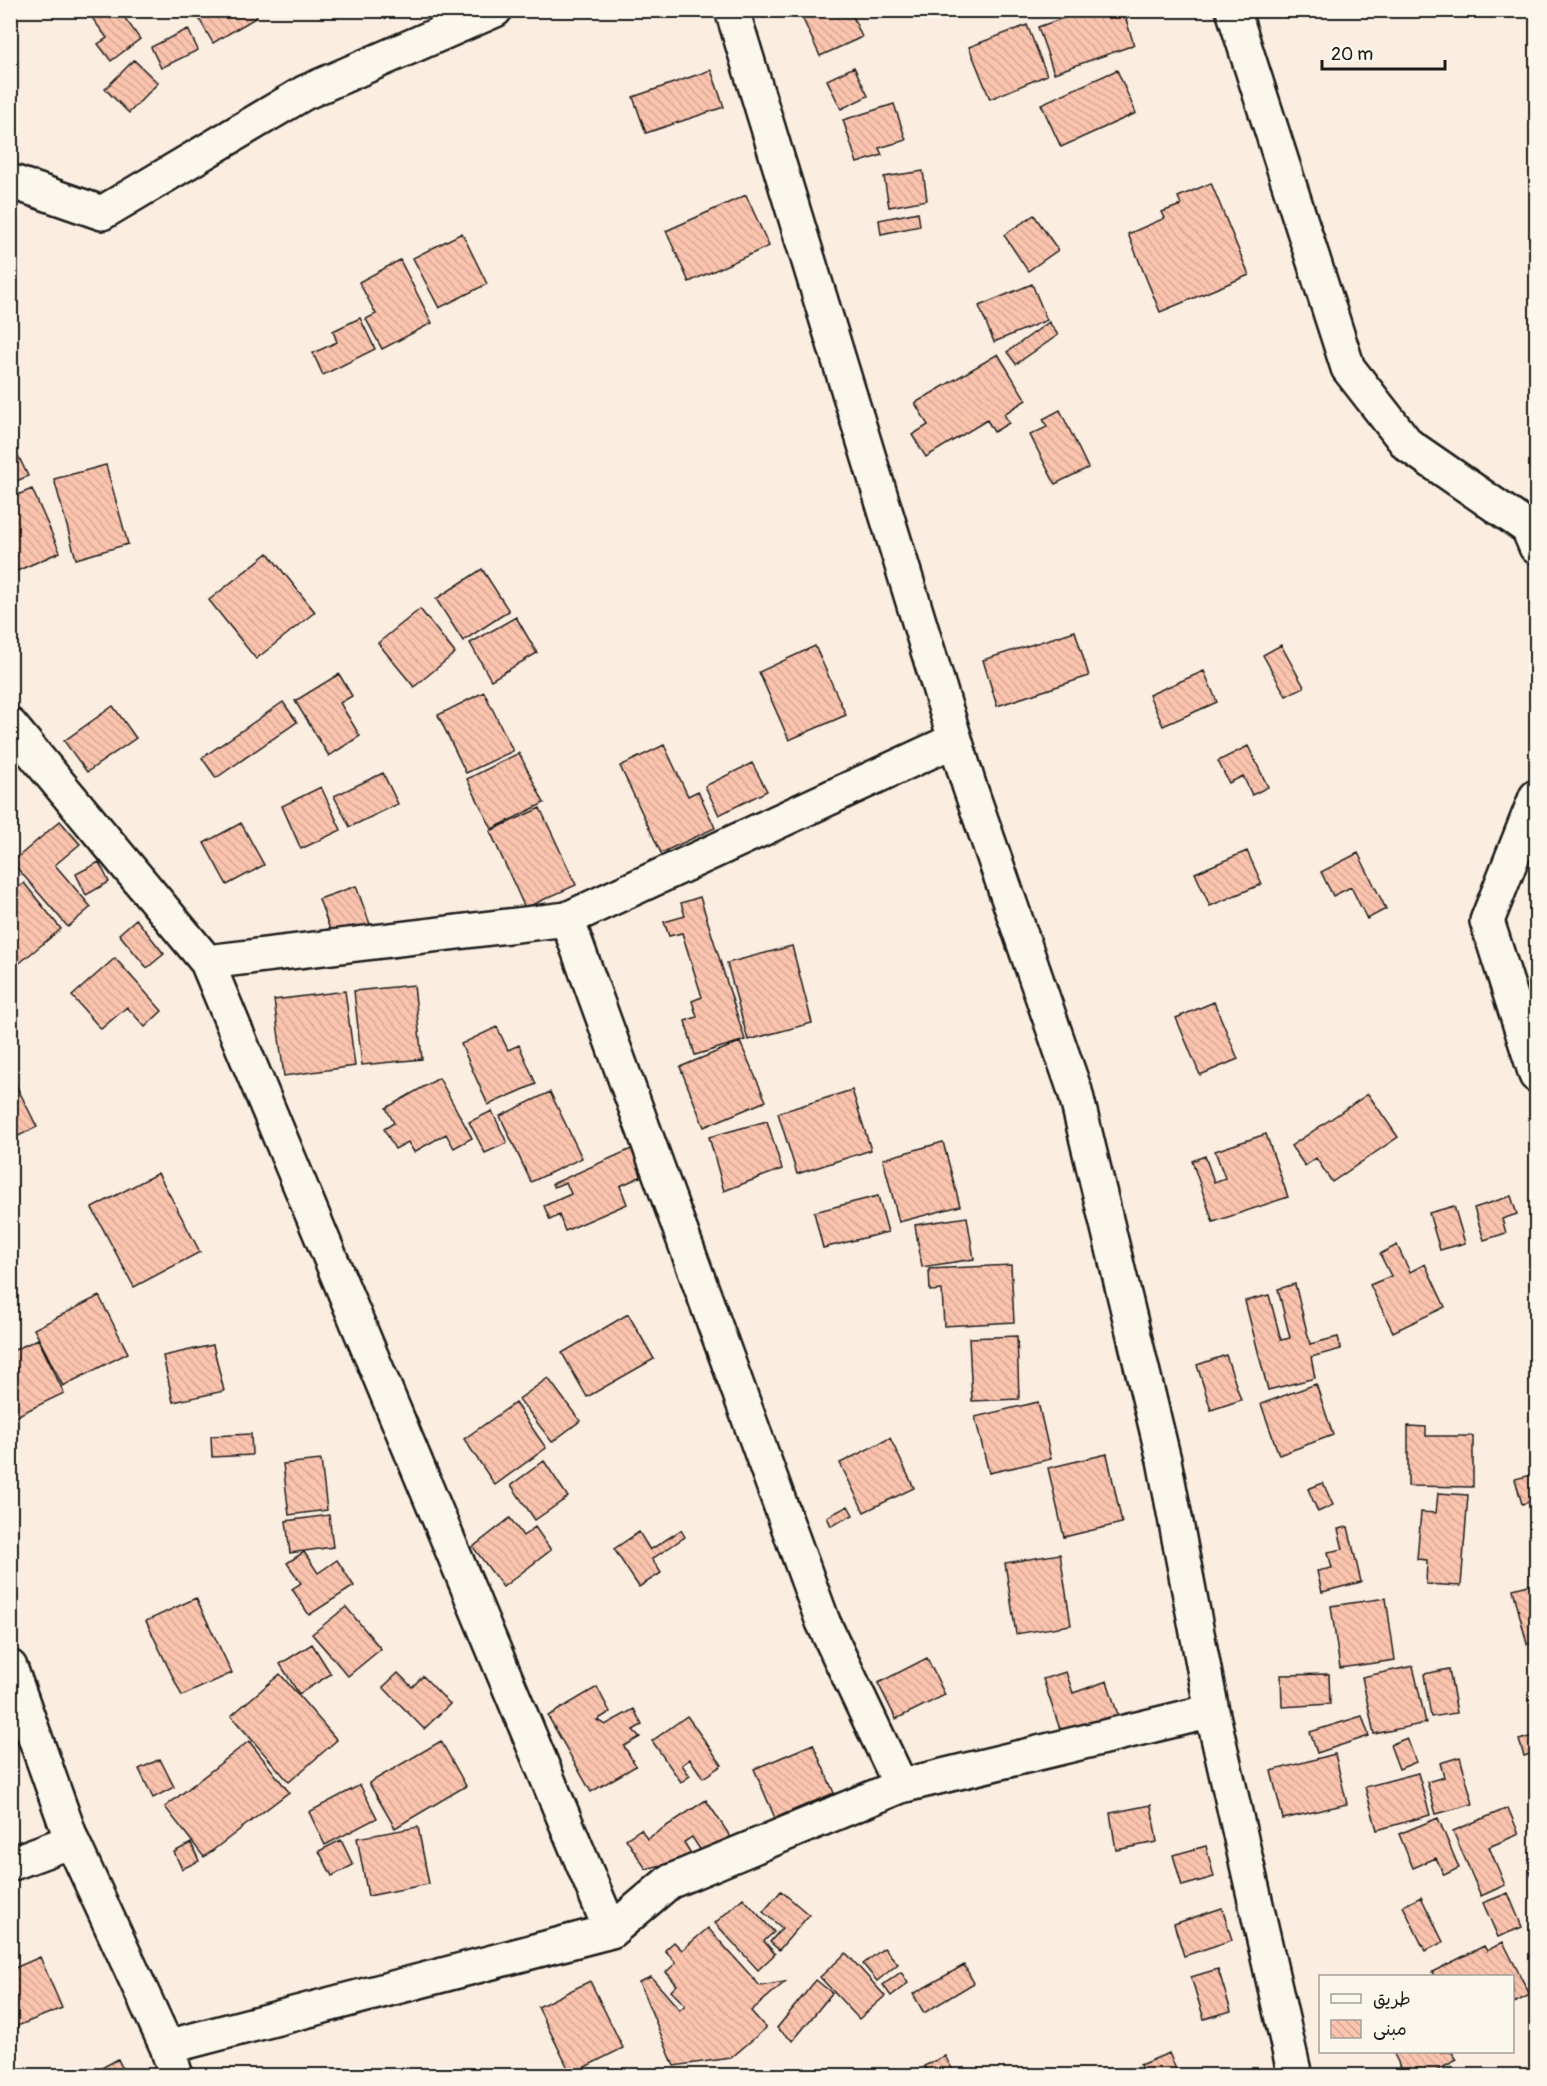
<svg xmlns="http://www.w3.org/2000/svg" width="1547" height="2086" viewBox="0 0 1547 2086" font-family="Pangolin,'Playpen Sans Arabic',sans-serif">
  <style>
    .building { fill: url(#building-back-hatch); stroke: #1c1c1c; stroke-width: 1.5 }
    .lines { fill: none; stroke-linecap: round; stroke-linejoin: round }
    .minor-casing { stroke: #1c1c1c; stroke-width: 38 }
    .minor { stroke: #fbf7ec; stroke-width: 33 }
  </style>
  <defs>
    <pattern id="building-back-hatch" width="6" height="6" patternUnits="userSpaceOnUse" patternTransform="scale(1.5)"><rect width="6" height="6" fill="#fbc4ae"/><path d="M-1 5l2 2M0 0l6 6M5-1l2 2" fill="none" stroke="#d7a895"/></pattern>
  </defs>
  <rect width="100%" height="100%" fill="#fbede0"/>
  <filter id="ink" filterUnits="userSpaceOnUse"><feTurbulence type="fractalNoise" baseFrequency=".0167" numOctaves="2"/><feDisplacementMap in="SourceGraphic" scale="12" xChannelSelector="R" yChannelSelector="G"/><feConvolveMatrix kernelMatrix="1 2 1 2 8 2 1 2 1" color-interpolation-filters="sRGB"/></filter>
  <g filter="url(#ink)">
    <path class="building" d="M119,10L140,39L111,61L98,44L107,38L87,11Z
      M194,10H254L257,17L213,43Z
      M814,10H850L862,37L820,56L802,17Z
      M1086,10H1123L1134,45L1054,73L1038,27Z
      M1027,25L1047,75L990,99L969,47Z
      M188,29L198,50L161,68L151,47Z
      M134,60L158,83L129,113L105,89Z
      M854,67L868,96L841,109L827,80Z
      M711,70L724,107L646,133L633,97Z
      M1117,70L1136,113L1061,147L1041,104Z
      M894,104L906,140L879,148L882,155L857,163L843,120Z
      M923,171L927,200L889,207L884,177Z
      M1211,183L1249,275L1160,312L1128,234L1165,218L1162,212L1181,205L1178,197Z
      M746,195L769,246L689,282L666,231Z
      M918,212L920,226L881,234L879,220Z
      M1034,215L1058,250L1028,271L1004,235Z
      M462,233L487,284L439,308L413,258Z
      M400,260L432,323L382,349L366,319L376,314L359,282Z
      M1032,284L1047,320L994,342L979,306Z
      M360,318L375,349L323,375L313,353L337,342L333,331Z
      M1049,322L1058,335L1016,364L1007,352Z
      M998,354L1026,400L1004,414L1009,423L994,432L987,420L926,457L912,435L928,425L915,403Z
      M1060,410L1088,468L1055,484L1030,435L1047,427L1043,419Z
      M10,439L28,476L10,484Z
      M106,465L128,544L76,559L54,479Z
      M32,489L60,552L10,574V498Z
      M268,553L315,612L256,659L209,600Z
      M482,569L509,611L463,641L436,599Z
      M420,609L455,653L414,687L378,643Z
      M516,617L537,653L491,680L470,643Z
      M1075,631L1089,676L997,706L983,660Z
      M1281,645L1304,687L1286,696L1263,655Z
      M815,646L846,715L789,740L759,672Z
      M1204,671L1217,702L1163,726L1149,695Z
      M339,674L352,696L340,703L360,736L329,756L295,701Z
      M484,692L513,751L466,773L438,715Z
      M283,702L297,722L216,778L202,758Z
      M113,706L136,738L87,772L64,741Z
      M664,745L688,796L698,791L715,828L661,853L620,766Z
      M1248,746L1268,787L1252,795L1243,776L1229,783L1218,761Z
      M519,753L544,803L492,829L467,779Z
      M752,763L767,791L719,815L705,786Z
      M383,773L398,804L350,827L334,796Z
      M321,787L341,830L301,849L282,806Z
      M540,808L576,885L525,908L490,831Z
      M60,821L80,844L55,865L91,907L68,927L12,862Z
      M241,823L264,865L227,885L204,843Z
      M1247,851L1262,884L1210,906L1195,873Z
      M1358,853L1386,909L1367,919L1351,887L1333,896L1321,872Z
      M99,862L109,882L86,895L76,874Z
      M24,883L61,929L11,970L10,894Z
      M356,886L374,935L337,949L319,899Z
      M700,897L745,1040L695,1055L685,1021L697,1017L692,1001L702,997L682,933L669,936L664,922L685,916L681,903Z
      M136,919L164,954L147,968L119,934Z
      M792,946L812,1023L748,1040L727,963Z
      M115,958L162,1011L145,1027L127,1007L101,1029L72,996Z
      M414,985L422,1059L362,1065L354,991Z
      M345,991L355,1066L284,1076L274,1000Z
      M1214,1002L1238,1059L1200,1075L1176,1018Z
      M497,1027L508,1050L519,1045L536,1084L488,1105L461,1044Z
      M740,1042L766,1101L704,1127L680,1067Z
      M10,1073L37,1127L10,1140Z
      M439,1078L472,1138L454,1148L446,1134L414,1152L408,1142L395,1149L384,1129L394,1123L386,1108Z
      M852,1090L871,1150L797,1174L778,1113Z
      M550,1092L582,1158L531,1182L500,1116Z
      M1368,1094L1398,1137L1332,1182L1316,1158L1305,1166L1291,1146Z
      M492,1111L507,1143L485,1153L469,1122Z
      M767,1121L782,1169L724,1191L709,1137Z
      M1266,1134L1288,1197L1213,1222L1192,1161L1205,1156L1214,1182L1225,1178L1215,1151Z
      M943,1142L960,1206L899,1222L883,1159Z
      M638,1146L649,1173L620,1186L627,1204L565,1231L559,1215L550,1220L544,1206L571,1194L566,1182L554,1187L552,1184Z
      M158,1173L200,1252L134,1287L92,1208Z
      M878,1196L888,1232L823,1248L814,1212Z
      M1511,1196L1517,1214L1502,1219L1506,1233L1484,1240L1474,1208Z
      M1454,1206L1465,1243L1440,1250L1429,1213Z
      M967,1217L974,1259L922,1267L915,1225Z
      M1397,1245L1410,1272L1425,1264L1445,1307L1393,1332L1370,1285L1391,1276L1380,1254Z
      M1011,1265L1014,1322L944,1326L942,1290L930,1291L929,1269Z
      M1295,1284L1310,1344L1338,1337L1341,1349L1311,1357L1315,1378L1268,1390L1245,1301L1269,1295L1281,1340L1290,1338L1278,1289Z
      M99,1296L128,1353L63,1386L34,1329Z
      M628,1314L654,1359L587,1397L562,1353Z
      M1017,1336L1019,1399L972,1401L969,1338Z
      M38,1339L64,1393L10,1419V1352Z
      M213,1345L224,1391L173,1402L163,1356Z
      M1226,1355L1241,1400L1211,1410L1197,1365Z
      M548,1378L580,1421L552,1442L519,1399Z
      M1316,1384L1333,1435L1279,1455L1261,1404Z
      M1038,1402L1051,1459L989,1473L975,1417Z
      M515,1403L546,1448L495,1485L464,1439Z
      M1408,1426L1426,1427V1436H1473V1487L1408,1486Z
      M251,1434L252,1455L212,1457L211,1436Z
      M890,1438L914,1488L864,1512L840,1463Z
      M1107,1454L1122,1523L1064,1537L1048,1468Z
      M321,1460L327,1510L289,1515L283,1464Z
      M544,1461L568,1497L535,1520L511,1485Z
      M1536,1474V1500L1522,1504L1515,1479Z
      M1323,1483L1333,1505L1318,1512L1308,1489Z
      M1438,1493L1468,1495L1461,1586L1426,1584L1427,1560L1417,1559L1421,1512L1436,1513Z
      M848,1506L853,1515L831,1526L827,1517Z
      M329,1515L333,1547L290,1553L286,1521Z
      M510,1518L523,1536L535,1527L551,1550L503,1587L473,1547Z
      M1348,1527L1361,1582L1322,1592L1317,1571L1332,1568L1328,1552L1343,1549L1338,1529Z
      M681,1530L685,1537L652,1559L661,1573L639,1587L614,1549L639,1532L650,1550Z
      M304,1552L318,1573L337,1560L354,1586L309,1615L292,1589L301,1583L287,1563Z
      M1060,1554L1071,1625L1016,1634L1005,1563Z
      M1536,1583V1642L1527,1644L1513,1589Z
      M196,1598L232,1673L182,1696L146,1621Z
      M1386,1598L1395,1660L1340,1668L1331,1606Z
      M346,1607L381,1649L348,1676L312,1634Z
      M312,1644L331,1674L299,1694L280,1664Z
      M927,1658L945,1695L896,1719L878,1683Z
      M1413,1666L1426,1723L1374,1734L1362,1677Z
      M1449,1669L1457,1713L1431,1717L1424,1674Z
      M1066,1672L1073,1693L1107,1681L1118,1715L1062,1735L1043,1679Z
      M398,1673L412,1687L423,1676L450,1704L424,1729L383,1687Z
      M280,1674L337,1740L289,1782L231,1716Z
      M1329,1674L1330,1704L1282,1707L1281,1675Z
      M597,1687L610,1712L597,1720L605,1725L634,1709L642,1725L633,1730L640,1737L624,1746L636,1766L591,1792L548,1716Z
      M687,1716L722,1765L703,1778L690,1759L682,1765L690,1776L681,1782L652,1741Z
      M1362,1716L1369,1736L1317,1753L1310,1732Z
      M1536,1735V1752L1524,1756L1519,1740Z
      M1407,1738L1416,1762L1399,1769L1390,1745Z
      M249,1741L289,1792L204,1857L165,1807Z
      M441,1741L466,1786L395,1828L369,1783Z
      M813,1744L834,1793L775,1818L754,1769Z
      M1335,1754L1347,1804L1283,1819L1271,1771Z
      M1460,1757L1473,1804L1436,1814L1427,1782L1444,1777L1440,1763Z
      M160,1759L174,1787L153,1798L139,1769Z
      M1418,1773L1430,1815L1377,1830L1365,1787Z
      M360,1785L377,1818L325,1845L309,1812Z
      M706,1800L732,1839L705,1857L692,1837L684,1842L693,1857L646,1869L626,1839L641,1829L647,1839Z
      M1151,1805L1157,1842L1116,1850L1110,1813Z
      M1508,1808L1519,1834L1489,1847L1505,1885L1481,1896L1453,1831Z
      M1438,1818L1459,1868L1444,1875L1436,1858L1413,1868L1399,1834Z
      M418,1827L429,1884L368,1896L357,1838Z
      M341,1840L353,1865L332,1876L319,1851Z
      M191,1843L199,1861L182,1869L174,1852Z
      M1206,1846L1214,1877L1182,1886L1173,1855Z
      M1536,1869V1886L1530,1872Z
      M781,1891L809,1915L779,1950L770,1942L782,1928L763,1912Z
      M1508,1893L1522,1927L1498,1937L1483,1903Z
      M1421,1897L1443,1942L1425,1951L1403,1906Z
      M743,1898L774,1932L764,1941L775,1954L758,1970L715,1923Z
      M1222,1908L1232,1940L1184,1956L1174,1924Z
      M708,1928L760,1986L785,1982L751,2011L766,2028L731,2058L674,2066L639,1982L651,1977L680,2010L685,2005L671,1991L677,1985L666,1972L676,1963L665,1950L674,1942L682,1950Z
      M1503,1942L1530,1995L1514,2003L1512,1976H1434L1432,1972L1484,1946L1487,1951Z
      M884,1948L898,1964L877,1981L863,1964Z
      M846,1953L885,1996L859,2019L820,1977Z
      M40,1957L62,2008L10,2029V1970Z
      M964,1965L974,1983L924,2013L913,1994Z
      M1218,1969L1231,2011L1204,2019L1191,1977Z
      M901,1972L908,1983L891,1996L883,1985Z
      M816,1980L832,1993L793,2041L777,2028Z
      M590,1981L623,2048L571,2074L538,2007Z
      M1393,2052H1452L1457,2060L1427,2076H1405Z
      M1169,2053L1179,2076H1145L1140,2065Z
      M945,2056L956,2076H930L924,2066Z
      M118,2059L126,2076H98L96,2071Z"/>
    <g class="lines">
      <g class="minor-casing">
        <path id="minor" d="M732,10L969,785L1075,1091L1164,1460L1212,1711L1295,2076
          M1233,10L1348,368L1408,445L1528,528L1536,547
          M10,181L102,213L304,93L495,10
          M10,725L207,962L611,1931L669,1882L901,1786L1212,1711
          M1536,797L1487,921L1536,1075
          M567,919L955,740
          M207,962L567,919L823,1622L901,1786
          M10,1667L72,1841L167,2047L611,1931
          M10,1864L72,1841
          M167,2047L176,2076"/>
      </g>
      <use href="#minor" class="minor"/>
    </g>
  </g>
  <rect width="1547" height="2086" fill="none" stroke="#fbf7ec" stroke-width="36"/>
  <rect x="18" y="18" width="1511" height="2050" fill="none" stroke="#1c1c1c" stroke-width="2" filter="url(#ink)"/>
  <rect x="1319" y="1975" width="195" height="78" fill="#fbf7ec" stroke="#a29f99" stroke-width="1.5"/>
  <rect x="1331" y="1994" width="30" height="9" fill="#fbf7ec" stroke="#a29f99" stroke-width="1.5"/>
  <text x="1373" y="2005" font-size="18" fill="#1c1c1c">طريق</text>
  <rect x="1331" y="2020" width="30" height="18" fill="url(#building-back-hatch)" stroke="#a29f99" stroke-width="1.5"/>
  <text x="1373" y="2035" font-size="18" fill="#1c1c1c">مبنى</text>
  <path d="M1322 60v9h123v-9" fill="none" stroke="#1c1c1c" stroke-width="3"/>
  <text x="1331" y="60" font-size="18" fill="#1c1c1c" stroke="#fbf7ec" stroke-width="4.5" paint-order="stroke">20 m</text>
</svg>
